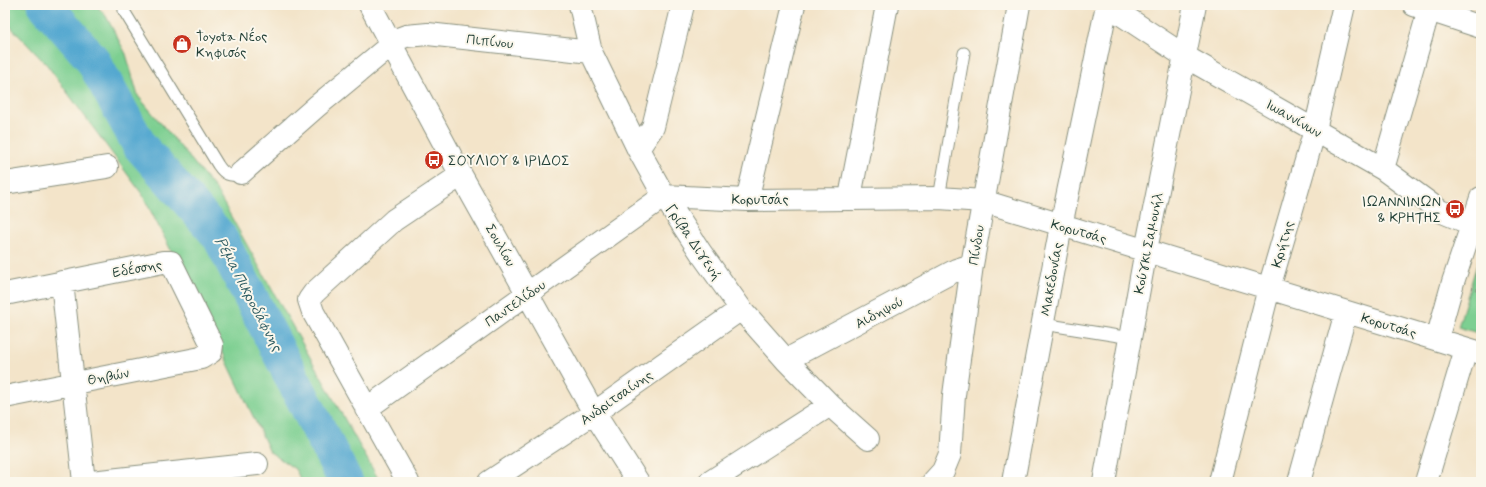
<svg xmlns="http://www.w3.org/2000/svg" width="1486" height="487" viewBox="0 0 1486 487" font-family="Mynerve,sans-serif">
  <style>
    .green { fill: #7dcf91; stroke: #4e8662 }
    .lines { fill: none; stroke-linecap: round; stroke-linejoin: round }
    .river { stroke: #55a8d0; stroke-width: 35 }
    .lane-casing { stroke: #89907e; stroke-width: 13 }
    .street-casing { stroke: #89907e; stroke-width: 24 }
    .path { stroke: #89907e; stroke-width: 2.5; stroke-dasharray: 1 3; stroke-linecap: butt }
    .lane { stroke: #fff; stroke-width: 11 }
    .street { stroke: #fff; stroke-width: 22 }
    .labels { text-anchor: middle; stroke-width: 4; stroke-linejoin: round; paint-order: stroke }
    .poi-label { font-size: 14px; fill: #1f3d34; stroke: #fbf7ec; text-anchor: start }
    .street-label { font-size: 14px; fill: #1f3d34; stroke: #fbf7ec }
    .water-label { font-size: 15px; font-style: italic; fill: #2f5d63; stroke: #fbf7ec }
  </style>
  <rect width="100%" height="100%" fill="#fbf7ec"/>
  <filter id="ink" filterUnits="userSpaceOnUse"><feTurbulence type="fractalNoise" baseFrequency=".025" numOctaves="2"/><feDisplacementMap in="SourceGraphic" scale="8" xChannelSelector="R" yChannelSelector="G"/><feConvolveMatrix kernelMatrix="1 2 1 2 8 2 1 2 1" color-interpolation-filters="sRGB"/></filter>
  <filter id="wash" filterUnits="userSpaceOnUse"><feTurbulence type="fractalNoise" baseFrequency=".012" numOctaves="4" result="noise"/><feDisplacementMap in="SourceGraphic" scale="16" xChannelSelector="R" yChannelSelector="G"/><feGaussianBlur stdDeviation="0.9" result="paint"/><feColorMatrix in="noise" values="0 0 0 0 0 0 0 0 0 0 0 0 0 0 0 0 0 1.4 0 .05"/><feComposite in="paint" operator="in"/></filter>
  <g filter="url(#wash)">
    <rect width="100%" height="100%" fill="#f3e4c9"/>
    <path class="green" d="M5,5H96L106,16L126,54L138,96L215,188L380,482H302L295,469L270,452L215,336L142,194L47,65L5,21Z
      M1481,251V334L1458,327Z"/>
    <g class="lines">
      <path class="river" d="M45,5L92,59L140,146L219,236L346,482"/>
    </g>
  </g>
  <g filter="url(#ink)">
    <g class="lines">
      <g class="lane-casing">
        <path id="lane" d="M124,5V11L218,165C224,174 230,178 241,173
          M939,198L964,53
          M1043,324L1131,338"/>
      </g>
      <g class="street-casing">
        <path id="street" d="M370,5L461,175L594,413L638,482
          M580,5L591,52L638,149L664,196L701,253L741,309L786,360L830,405L868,439
          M1107,5L1186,57L1383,169L1440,211L1481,228
          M1414,5L1481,27
          M638,149L653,127L683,5
          M1383,169L1429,10
          M241,173L317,106L398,39L406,36L428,34L591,52
          M5,183L107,167
          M850,197L887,5
          M747,200L794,5
          M62,282L84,482
          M5,294L163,262H171L212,345L211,352L201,358L5,397
          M1437,339L1453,282L1481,198
          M786,360L956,270L972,265
          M366,409L664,196L747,200L939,198L983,201L1481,353
          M91,482L257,464
          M408,482L313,312L309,300L314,293L394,220L461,175
          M489,482L594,413L741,309
          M710,482L830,405
          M933,482L943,471L950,454L954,395L972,265L1019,5
          M1013,482L1061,226L1107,5
          M1104,482L1146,250L1195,5
          M1220,482L1269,288L1315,130L1344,5
          M1299,482L1346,312
          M1426,482L1466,349"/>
      </g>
      <path class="path" d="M1472,288L1481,291"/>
      <use href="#lane" class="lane"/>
      <use href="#street" class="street"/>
    </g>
  </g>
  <defs>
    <g id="shop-disc" transform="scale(1)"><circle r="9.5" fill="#c8321e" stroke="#fbf7ec"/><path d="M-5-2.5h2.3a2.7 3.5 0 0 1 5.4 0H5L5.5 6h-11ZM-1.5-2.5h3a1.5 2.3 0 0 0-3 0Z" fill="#fff"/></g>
    <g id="bus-disc" transform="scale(1)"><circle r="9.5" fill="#c8321e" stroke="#fbf7ec"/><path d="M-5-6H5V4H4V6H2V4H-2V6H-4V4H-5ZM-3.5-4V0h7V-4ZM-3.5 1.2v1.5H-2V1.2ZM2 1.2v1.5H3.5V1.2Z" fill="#fff"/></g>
  </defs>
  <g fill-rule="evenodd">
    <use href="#shop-disc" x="182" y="44"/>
    <use href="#bus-disc" x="434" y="160"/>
    <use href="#bus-disc" x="1455" y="209"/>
  </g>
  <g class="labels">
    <g class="poi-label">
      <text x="196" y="41">Toyota Νέος<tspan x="196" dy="16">Κηφισός</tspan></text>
      <text x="448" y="165">ΣΟΥΛΙΟΥ &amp; ΙΡΙΔΟΣ</text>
      <text x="1441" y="206" text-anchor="end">ΙΩΑΝΝΙΝΩΝ<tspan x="1441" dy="16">&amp; ΚΡΗΤΗΣ</tspan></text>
    </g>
    <g class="street-label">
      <text transform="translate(490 41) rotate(6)" y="5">Πιπίνου</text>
      <text transform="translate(1294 118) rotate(30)" y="5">Ιωαννίνων</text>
      <text x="760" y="204">Κορυτσάς</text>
      <text transform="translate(1079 231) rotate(16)" y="5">Κορυτσάς</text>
      <text transform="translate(694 242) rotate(56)" y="5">Γρίβα Διγενή</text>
      <text transform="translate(1148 243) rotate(-79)" y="5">Κούγκι Σαμουήλ</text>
      <text transform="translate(1282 244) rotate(-74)" y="5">Κρήτης</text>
      <text transform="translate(501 245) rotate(60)" y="5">Σουλίου</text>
      <text transform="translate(976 245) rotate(-81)" y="5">Πίνδου</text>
      <text transform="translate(137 268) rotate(-10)" y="5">Εδέσσης</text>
      <text transform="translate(1051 279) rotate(-80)" y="5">Μακεδονίας</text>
      <text transform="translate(515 303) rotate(-35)" y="5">Παντελίδου</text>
      <text transform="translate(879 312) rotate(-28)" y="5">Αιδηψού</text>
      <text transform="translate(1389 325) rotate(17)" y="5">Κορυτσάς</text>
      <text transform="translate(108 376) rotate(-11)" y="5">Θηβών</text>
      <text transform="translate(616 397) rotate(-35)" y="5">Ανδριτσαίνης</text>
    </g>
    <g class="water-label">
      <text transform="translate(249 294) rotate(62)" y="5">Ρέμα Πικροδάφνης</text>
    </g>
  </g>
  <rect width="1486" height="487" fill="none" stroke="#fbf7ec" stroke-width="20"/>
</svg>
